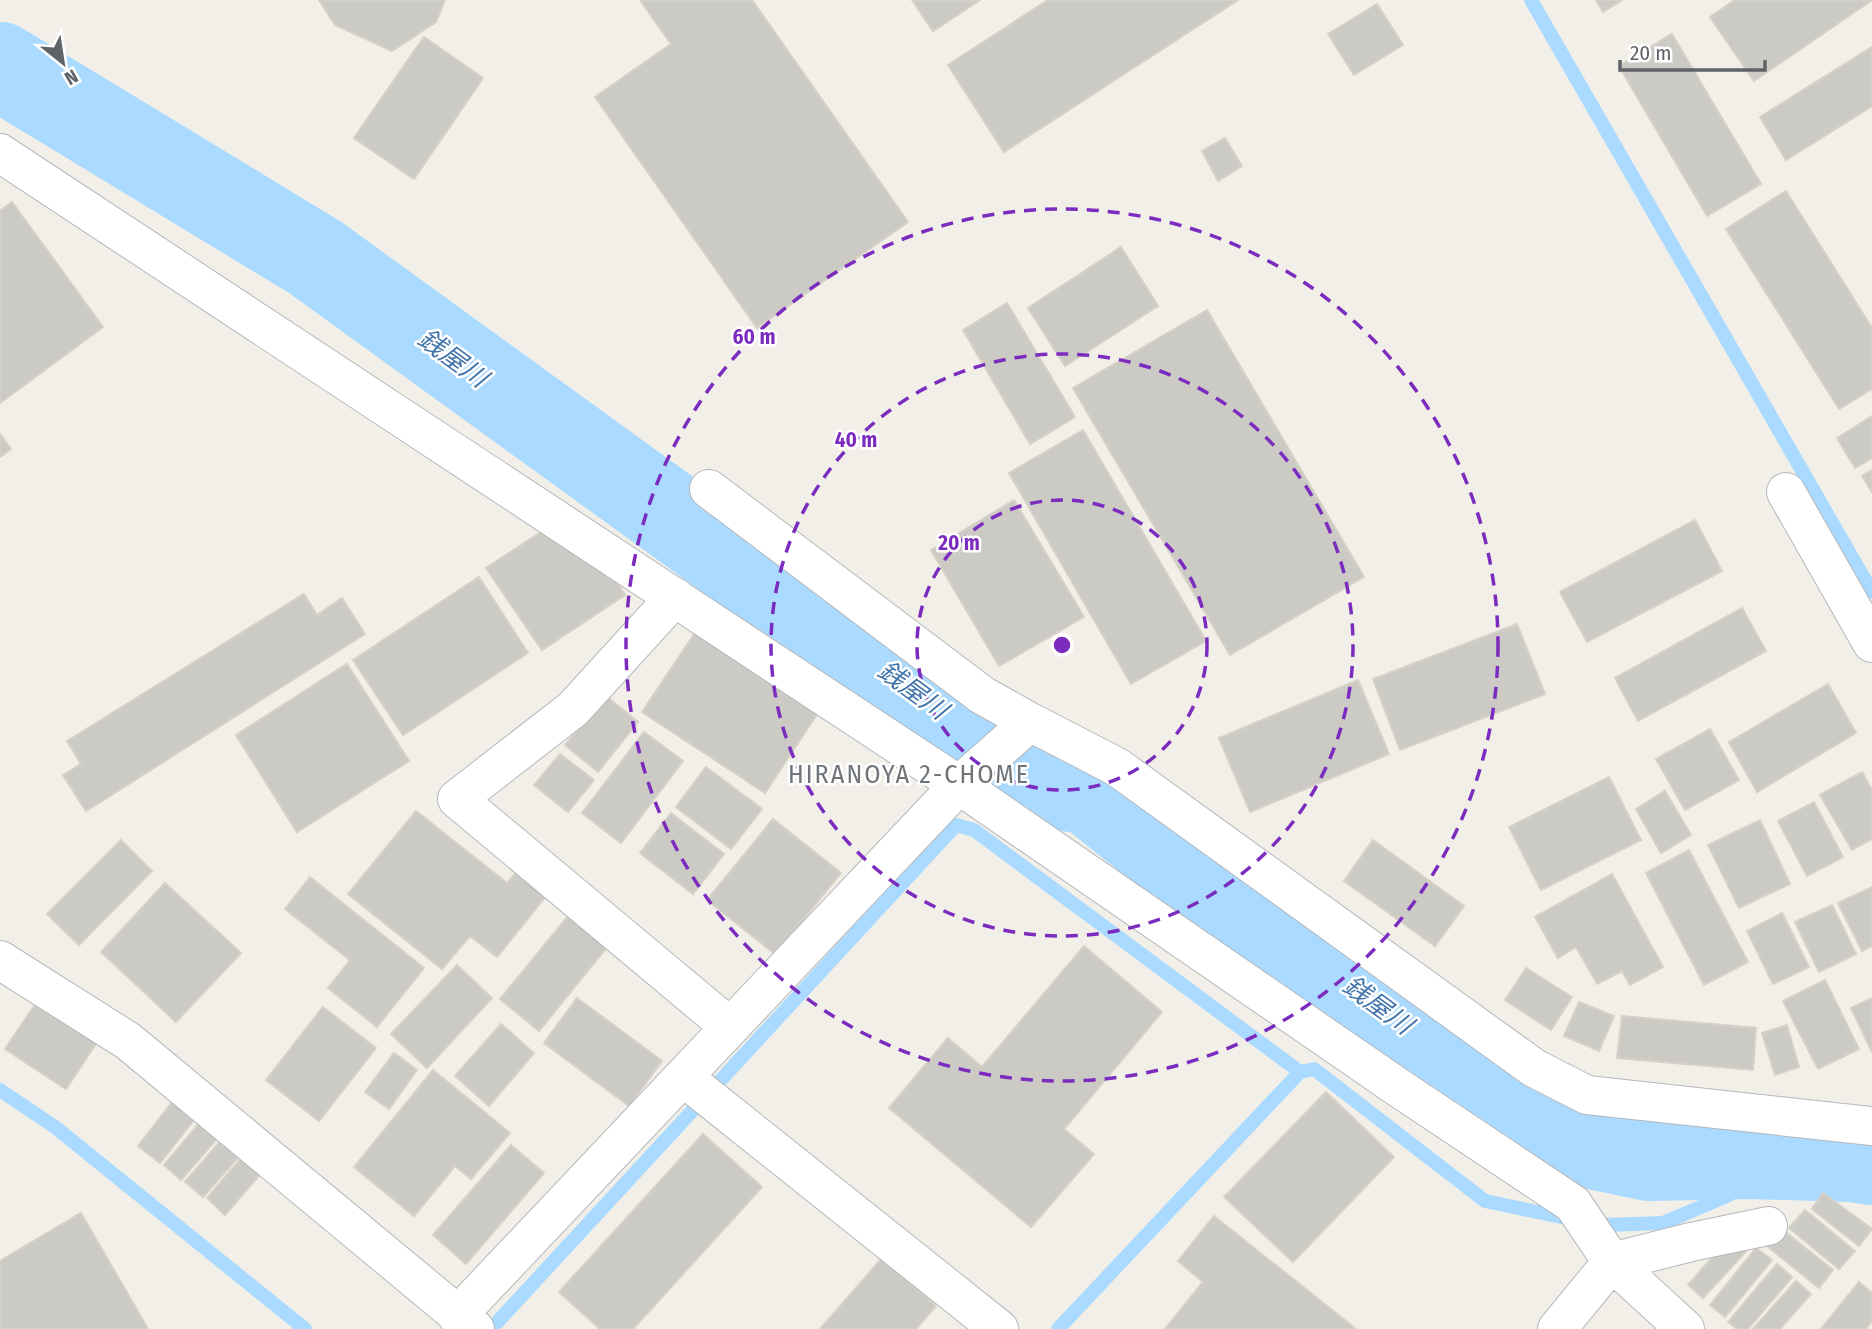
<svg xmlns="http://www.w3.org/2000/svg" width="1872" height="1329" viewBox="0 0 1872 1329" font-family="'Fira Sans Condensed','Noto Sans JP',sans-serif">
  <style>
    .lines { fill: none; stroke-linecap: round; stroke-linejoin: round }
    .stream { stroke: #aadaff; stroke-width: 14 }
    .river { stroke: #aadaff; stroke-width: 88 }
    .building { fill: #cccac5; stroke: #d6d1c6; stroke-width: 2 }
    .minor-casing { stroke: #b5b8bc; stroke-width: 40 }
    .minor { stroke: #fff; stroke-width: 38 }
    .ring { fill: none; stroke: #7b2cbf; stroke-width: 3.5; stroke-dasharray: 12 9 }
    .labels { text-anchor: middle; stroke-width: 5; stroke-linejoin: round; paint-order: stroke }
    .water-label { font-size: 26px; font-style: italic; fill: #4174aa; stroke: #fff }
    .neighbourhood-label { font-size: 26px; letter-spacing: 2px; fill: #70757a; stroke: #fff }
    .centre { fill: #7b2cbf; stroke: #fff; stroke-width: 3.5 }
    .ring-label { font-size: 21px; text-anchor: middle; font-weight: bold; fill: #7b2cbf; stroke: #fff; stroke-width: 5; stroke-linejoin: round; paint-order: stroke }
  </style>
  <rect width="100%" height="100%" fill="#f1efe8"/>
  <g class="lines">
    <path class="stream" d="M1531,0L1872,592
      M0,1090L55,1127L305,1329
      M1591,1223L1605,1225L1663,1223L1729,1195L1749,1155
      M491,1329L956,825L974,830L1300,1072L1314,1069L1485,1201L1571,1219
      M1058,1329L1300,1072"/>
    <path class="river" d="M0,66L316,258L1042,784L1088,790L1238,910L1287,939L1360,989L1510,1105L1587,1144L1649,1157L1749,1155L1851,1158L1872,1161"/>
  </g>
  <path class="building" d="M319,0H445L436,22L392,51L335,25Z
    M640,0H752L908,222L757,328L595,97L671,44Z
    M912,0H980L933,31Z
    M1048,0H1238L1004,152L948,65Z
    M1596,0H1622L1603,12Z
    M1735,0H1872L1754,81L1710,17Z
    M1377,4L1403,45L1354,75L1328,34Z
    M1672,34L1761,184L1707,216L1619,66Z
    M424,37L483,78L414,179L354,138Z
    M1872,47V106L1786,160L1760,117Z
    M1225,138L1242,166L1218,181L1202,151Z
    M1786,191L1872,328V389L1839,409L1726,229Z
    M12,202L103,327L0,403V211Z
    M1121,247L1158,306L1065,366L1028,308Z
    M1007,303L1075,417L1030,444L963,330Z
    M1207,310L1364,577L1230,655L1073,388Z
    M1872,416V458L1855,468L1837,438Z
    M1083,430L1206,641L1131,684L1009,473Z
    M0,434L11,449L0,457Z
    M1872,470V492L1862,476Z
    M1014,500L1084,617L999,666L931,550Z
    M1695,520L1722,571L1587,642L1560,592Z
    M547,528L605,565L625,595L542,650L486,568Z
    M479,577L528,653L403,735L353,660Z
    M304,594L317,615L342,598L365,634L86,811L63,775L81,764L67,741Z
    M1742,608L1766,651L1638,721L1615,678Z
    M1517,624L1545,694L1400,750L1373,679Z
    M699,627L821,708L765,793L642,712Z
    M347,664L409,761L297,832L236,735Z
    M1358,680L1389,754L1250,812L1219,738Z
    M1828,684L1856,733L1757,792L1729,742Z
    M606,696L638,722L598,772L565,745Z
    M1710,729L1739,780L1685,810L1656,759Z
    M644,732L683,761L621,843L582,813Z
    M560,754L594,780L568,812L534,785Z
    M706,767L762,809L731,849L676,807Z
    M1862,772L1872,790V839L1852,850L1820,795Z
    M1609,777L1641,840L1541,890L1509,827Z
    M1665,791L1691,835L1661,853L1636,809Z
    M1814,802L1843,857L1807,876L1778,821Z
    M416,811L507,883L521,867L550,891L497,957L470,936L442,969L348,894Z
    M671,813L724,854L693,894L640,853Z
    M773,819L841,873L775,954L707,900Z
    M1760,820L1790,884L1739,908L1708,845Z
    M121,840L152,871L79,945L47,914Z
    M1373,840L1464,906L1435,946L1344,881Z
    M1689,850L1748,962L1704,985L1646,873Z
    M1612,874L1663,967L1630,985L1622,971L1597,984L1576,947L1558,958L1535,917Z
    M310,877L424,968L377,1027L328,988L350,960L285,909Z
    M165,883L241,953L176,1022L101,952Z
    M1872,887V946L1862,951L1838,903Z
    M1832,905L1856,954L1819,972L1795,922Z
    M1782,913L1809,967L1773,984L1747,931Z
    M569,915L608,946L539,1031L500,999Z
    M1084,946L1162,1012L1064,1129L1094,1154L1031,1227L889,1108L948,1038L982,1067Z
    M457,965L492,998L427,1068L391,1034Z
    M1526,968L1572,997L1551,1030L1505,1000Z
    M1825,980L1859,1049L1818,1069L1783,1001Z
    M577,998L662,1061L629,1106L544,1043Z
    M1872,998V1052L1851,1008Z
    M38,1000L99,1039L66,1089L5,1049Z
    M1579,1002L1614,1016L1599,1051L1564,1036Z
    M323,1007L376,1048L319,1121L266,1080Z
    M1622,1016L1756,1028L1753,1070L1617,1058Z
    M501,1024L534,1053L489,1106L455,1076Z
    M1787,1025L1799,1067L1775,1075L1762,1033Z
    M394,1053L417,1070L389,1109L365,1092Z
    M433,1070L510,1133L471,1179L455,1166L414,1216L354,1167Z
    M1326,1092L1394,1157L1293,1262L1224,1197Z
    M176,1097L198,1115L160,1163L138,1146Z
    M202,1120L220,1135L181,1180L164,1165Z
    M703,1134L762,1187L633,1329H600L559,1292Z
    M224,1137L242,1153L203,1197L185,1182Z
    M511,1145L544,1173L466,1264L433,1235Z
    M244,1155L263,1171L225,1215L207,1198Z
    M1823,1193L1872,1229L1859,1246L1812,1209Z
    M1805,1210L1855,1251L1839,1269L1789,1228Z
    M81,1213L148,1329H0V1261Z
    M1214,1216L1356,1329H1165L1203,1282L1178,1261Z
    M1783,1230L1833,1270L1819,1288L1768,1247Z
    M1722,1246L1750,1247L1703,1298L1688,1285Z
    M1756,1248L1772,1260L1725,1317L1710,1305Z
    M882,1258L936,1306L916,1329H820Z
    M1777,1264L1792,1277L1748,1329H1737L1728,1322Z
    M1796,1281L1811,1294L1780,1329H1753Z
    M1859,1282L1872,1293V1321L1866,1329H1821Z"/>
  <g class="lines">
    <g class="minor-casing">
      <path id="minor" d="M0,153L959,785L1399,1088L1573,1204L1612,1262L1685,1329
        M709,489L982,695L1030,722L1117,767L1534,1068L1587,1095L1872,1126
        M1786,492L1872,643
        M675,597L573,709L457,799L730,1027
        M0,960L128,1041L475,1329
        M683,1077L999,1329
        M457,1316L959,785L1030,722
        M1557,1329L1612,1262L1691,1242L1768,1226"/>
    </g>
    <use href="#minor" class="minor"/>
  </g>
  <g class="ring">
    <circle cx="1062" cy="645" r="145"/>
    <circle cx="1062" cy="645" r="291"/>
    <circle cx="1062" cy="645" r="436"/>
  </g>
  <g class="labels">
    <g class="water-label">
      <text transform="translate(453 358) rotate(36)" y="9">銭屋川</text>
      <text transform="translate(913 690) rotate(36)" y="9">銭屋川</text>
      <text transform="translate(1378 1005) rotate(36)" y="9">銭屋川</text>
    </g>
    <g class="neighbourhood-label">
      <text x="909" y="783">HIRANOYA 2-CHOME</text>
    </g>
  </g>
  <circle cx="1062" cy="645" r="10" class="centre"/>
  <g class="ring-label">
    <text x="754" y="344">60 m</text>
    <text x="856" y="447">40 m</text>
    <text x="959" y="550">20 m</text>
  </g>
  <g transform="translate(63 63) rotate(150)" stroke="#ffffff" stroke-width="5" paint-order="stroke">
  <path d="M0-5L12 26L0 18L-12 26Z" fill="#5f6368"/>
  <text y="-10" font-size="19" font-weight="bold" text-anchor="middle" fill="#5f6368">N</text>
  </g>
  <path d="M1620 60v10h145v-10" fill="none" stroke="#5f6368" stroke-width="3.5"/>
  <text x="1630" y="60" font-size="21" fill="#5f6368" stroke="#ffffff" stroke-width="5" paint-order="stroke">20 m</text>
</svg>
